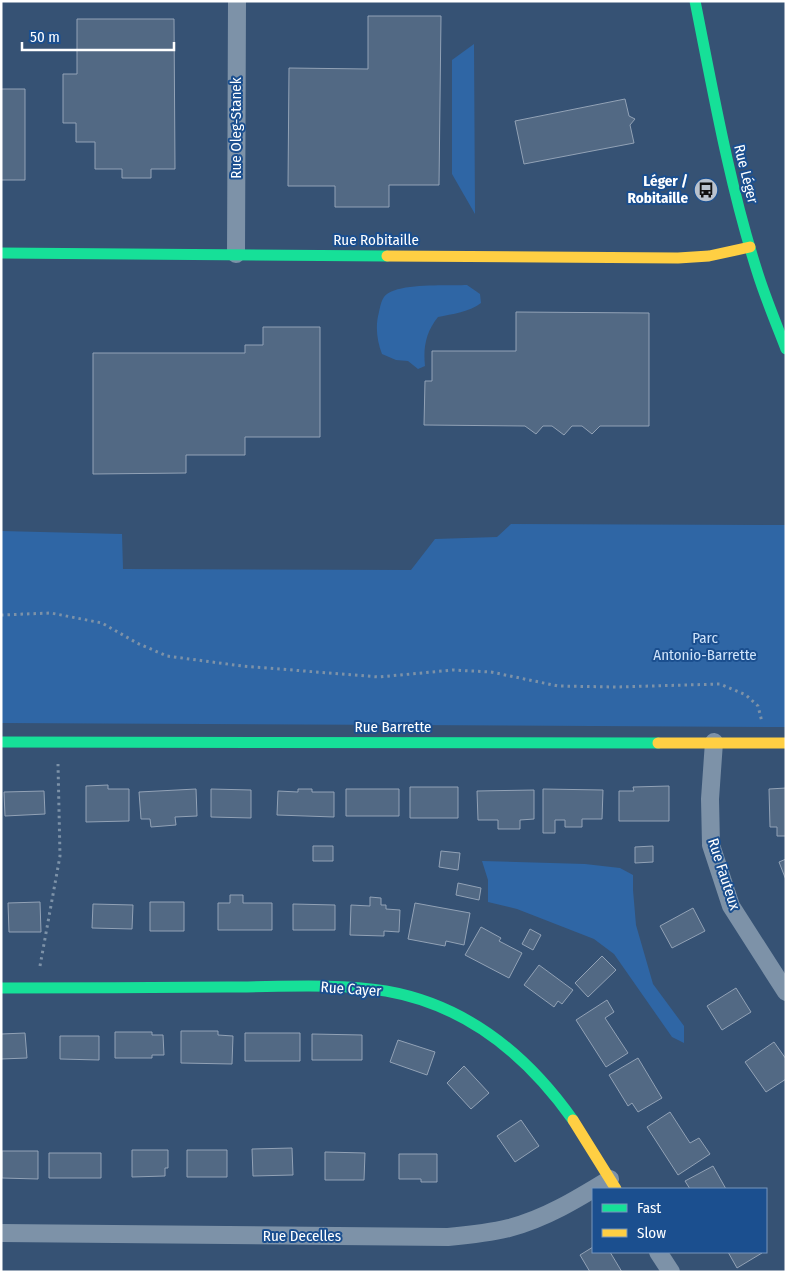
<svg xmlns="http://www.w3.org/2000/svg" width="787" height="1273" viewBox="0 0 787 1273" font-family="'Fira Sans Condensed',sans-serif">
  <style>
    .green { fill: #2f66a5 }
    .building { fill: #526984; stroke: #92a2b6 }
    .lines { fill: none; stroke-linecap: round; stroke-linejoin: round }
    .path { stroke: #7d92a8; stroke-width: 3; stroke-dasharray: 2.5 4; stroke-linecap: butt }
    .street { stroke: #7d92a8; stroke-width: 18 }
    .fast { stroke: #16e098; stroke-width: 11 }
    .slow { stroke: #ffcf43; stroke-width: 11 }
    .labels { text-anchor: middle; stroke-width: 4; stroke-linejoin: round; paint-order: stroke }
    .street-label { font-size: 15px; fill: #fff; stroke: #1b4f8f }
    .poi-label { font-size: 15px; font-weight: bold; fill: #fff; stroke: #1b4f8f; text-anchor: end }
    .park-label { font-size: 15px; fill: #cfe3fa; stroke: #1b4f8f }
  </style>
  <rect width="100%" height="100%" fill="#365274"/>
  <path class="green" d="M474,44L475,214L452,174V60Z
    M467,285L480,294L481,303C470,312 452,314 438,317C426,332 423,347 425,366L418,369L408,361L396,360L382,354C377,341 375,326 379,312C380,308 381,301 384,297C395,282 448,286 467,285Z
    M511,524L786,525V727L1,723V531L122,534L123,569L411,570L435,539L497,537Z
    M482,861L585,864L620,868L633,875V890L636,925L653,984L684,1026V1043L672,1037L614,954L594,939L517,909L488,902V880Z"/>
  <path class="building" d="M368,16H441L439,185H389V207H335V186H288L289,68L368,69Z
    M77,19H174L175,169H151V178H122V169H95V142H76V123H63V74H77Z
    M1,89H25V180H1Z
    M625,99L629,116L635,119L630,125L634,143L524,164L515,121Z
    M516,312L649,313V426H600L592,434L582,426H572L564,435L552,426H543L536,434L525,426L424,425L425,381H432V351H516Z
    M263,327H320V437H245V455H186V473L93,474V353H245V345H263Z
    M108,785V789H129V821L86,822V786Z
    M669,786V821H619V791H634L633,787Z
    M410,787H458V818H410Z
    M786,788V836H777V827H770L769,789Z
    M196,789L197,816L175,817L176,825L151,827L150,819H141L139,792Z
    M211,789L251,790V818L211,817Z
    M298,789H312V792H334V817L277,815L278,791L298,792Z
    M346,789H399V816H346Z
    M543,789L603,790L602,819H582V827H565V820H555V833H543Z
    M534,790V819L520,820V829H498V820H478L477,791Z
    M44,791L45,814L5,816L4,792Z
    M313,846H333V861H313Z
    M653,846V862L635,863V847Z
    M441,851L460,853L458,870L439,867Z
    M786,859V880L779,862Z
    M458,883L481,888L479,900L456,895Z
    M230,895H243V903H272V930H218V903H230Z
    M370,897L381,898V905H386V909L400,910L399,932L384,931V936L350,935L351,905L370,906Z
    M40,902L41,932H9L8,903Z
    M150,902H184V931H150Z
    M415,903L470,913L464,945L446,941L445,946L408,939Z
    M93,904L133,905L132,929L92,928Z
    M293,904L335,905V930H293Z
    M693,908L705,931L672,948L660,926Z
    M481,927L501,938L499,941L522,953L509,978L465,955Z
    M530,929L541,935L533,950L522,944Z
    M602,956L616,970L588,997L575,983Z
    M539,965L573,990L562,1004L558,1001L554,1007L524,985Z
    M736,988L751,1012L722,1030L707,1006Z
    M607,1000L614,1012L605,1018L628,1053L606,1067L576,1020Z
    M181,1031H218V1035L233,1036L232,1064L181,1063Z
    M115,1032H152V1035H163L164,1055H152V1058H115Z
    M25,1033L27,1058L1,1059V1034Z
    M245,1033H300V1061H245Z
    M312,1034L362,1035V1060H312Z
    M60,1036H99V1060L60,1059Z
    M398,1040L435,1052L427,1075L390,1062Z
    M774,1042L786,1059V1079L766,1092L745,1062Z
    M638,1058L662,1098L638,1112L632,1103L628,1106L609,1075Z
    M464,1066L489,1093L471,1109L447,1083Z
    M670,1112L690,1143L699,1138L710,1154L678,1175L647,1127Z
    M521,1120L539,1146L515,1162L497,1136Z
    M292,1148L293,1175L253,1176L252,1149Z
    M132,1150H168V1168H165V1176L132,1177Z
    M187,1150H227V1177H187Z
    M2,1151H38V1179L2,1178Z
    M325,1152L365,1153L364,1180H325Z
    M49,1153H101V1178H49Z
    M399,1154H437V1182H421V1179H399Z
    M713,1166L726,1189H690L685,1181Z
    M593,1247V1252H610L622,1272H590L580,1255Z
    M728,1252H762V1253L737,1268Z"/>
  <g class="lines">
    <path class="path" d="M1,615L51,613L102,623L137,643L167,656L242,666L379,677L453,670L491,672L558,686L616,687L720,684L746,695L758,706L762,722
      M40,966L60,856L58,764"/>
    <path class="street" d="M236,254L237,1
      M714,742L710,799L711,845L731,906L786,992
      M1,1233L448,1237C469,1235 489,1233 509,1228C545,1219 579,1198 610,1179
      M658,1252L671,1272"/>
    <path class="fast" d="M695,1C713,91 729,183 757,271C765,297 776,323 786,349
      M1,253L387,256
      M1,742L658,743
      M1,988C76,988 152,988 227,987C279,987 335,983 386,991C466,1005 527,1055 573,1120"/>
    <path class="slow" d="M387,256L678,258L709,256L750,247
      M658,743H786
      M573,1120L616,1189"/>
  </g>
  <defs>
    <g id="bus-disc" transform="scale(1.25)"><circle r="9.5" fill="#b9c2ce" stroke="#1b4f8f"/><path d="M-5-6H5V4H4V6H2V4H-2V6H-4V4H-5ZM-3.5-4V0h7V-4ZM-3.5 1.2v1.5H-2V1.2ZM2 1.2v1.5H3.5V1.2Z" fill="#111"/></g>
  </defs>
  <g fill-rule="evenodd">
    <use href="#bus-disc" x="706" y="190"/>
  </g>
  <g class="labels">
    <g class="street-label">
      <text transform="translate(236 128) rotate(-90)" y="5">Rue Oleg-Stanek</text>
      <text transform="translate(746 174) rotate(76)" y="5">Rue Léger</text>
      <text x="376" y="245">Rue Robitaille</text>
      <text x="393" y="732">Rue Barrette</text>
      <text transform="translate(724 874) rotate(72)" y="5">Rue Fauteux</text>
      <text transform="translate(351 989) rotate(4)" y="5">Rue Cayer</text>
      <text x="302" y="1241">Rue Decelles</text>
    </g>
    <g class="poi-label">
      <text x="688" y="186">Léger /<tspan x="688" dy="17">Robitaille</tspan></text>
    </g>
    <g class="park-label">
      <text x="705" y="643">Parc<tspan x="705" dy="17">Antonio-Barrette</tspan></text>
    </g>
  </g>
  <rect width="787" height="1273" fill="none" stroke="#ffffff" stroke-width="5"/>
  <rect x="592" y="1188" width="175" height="65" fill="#1b4f8f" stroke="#7695bc"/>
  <rect x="602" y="1204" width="25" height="8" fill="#16e098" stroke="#7695bc"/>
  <text x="637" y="1213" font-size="15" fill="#ffffff">Fast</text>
  <rect x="602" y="1229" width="25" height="8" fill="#ffcf43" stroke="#7695bc"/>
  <text x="637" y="1238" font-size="15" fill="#ffffff">Slow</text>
  <path d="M22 42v8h152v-8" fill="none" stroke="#ffffff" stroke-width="2.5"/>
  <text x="30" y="42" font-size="15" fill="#ffffff" stroke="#1b4f8f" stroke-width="4" paint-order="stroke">50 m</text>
</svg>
